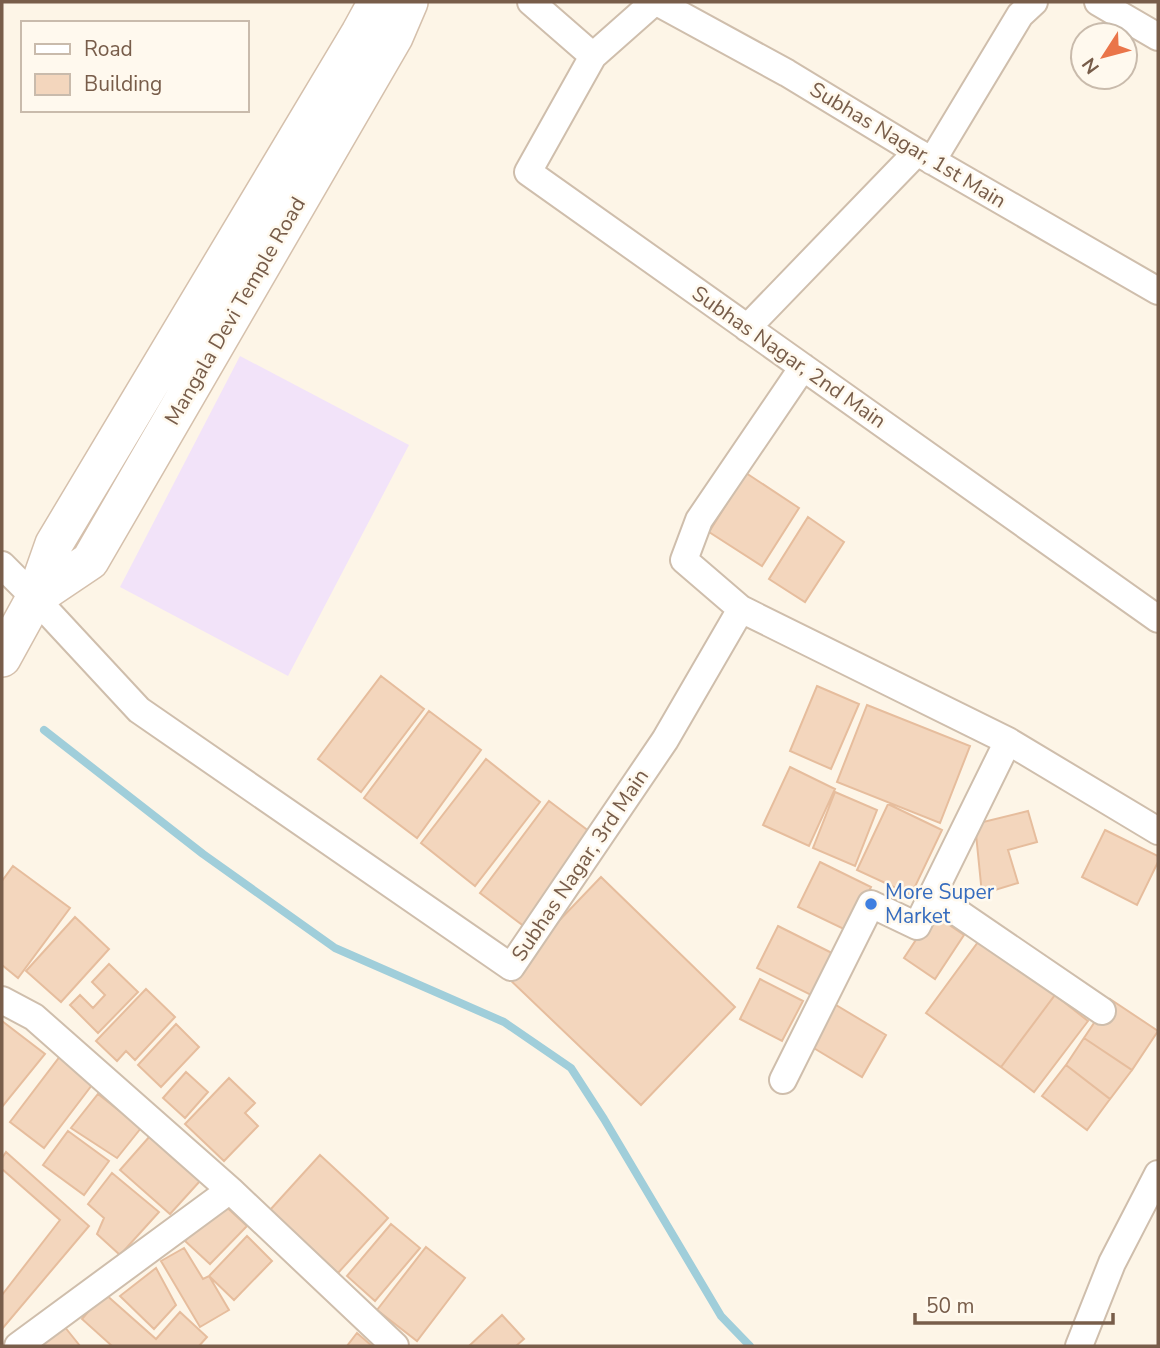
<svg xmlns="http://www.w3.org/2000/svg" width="1160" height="1348" viewBox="0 0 1160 1348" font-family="'Nunito Sans',sans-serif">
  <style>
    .education { fill: #f2e3f9 }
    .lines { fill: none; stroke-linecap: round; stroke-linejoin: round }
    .stream { stroke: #a0ceda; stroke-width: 8 }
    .building { fill: #f3d6bd; stroke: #e6bd9d; stroke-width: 2 }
    .street-casing { stroke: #cfbeac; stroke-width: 30 }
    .secondary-casing { stroke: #d5c0ac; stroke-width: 40 }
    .street { stroke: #fff; stroke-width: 26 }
    .secondary { stroke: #fff; stroke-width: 37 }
    .shop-dot { fill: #3f7fe0; stroke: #fff9ee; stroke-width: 2.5 }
    .labels { text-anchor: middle; stroke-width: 5; stroke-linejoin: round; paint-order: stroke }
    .street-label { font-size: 21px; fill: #785d4a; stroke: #fff9ee }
    .shop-label { font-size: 21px; fill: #366cbe; stroke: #fff9ee; text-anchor: start }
  </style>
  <rect width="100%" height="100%" fill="#fdf5e7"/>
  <path class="education" d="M240,356L409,445L288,676L120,587Z"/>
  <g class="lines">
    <path class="stream" d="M44,730L203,854L335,948L504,1022L571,1068L604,1119L721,1316L750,1346"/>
  </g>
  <path class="building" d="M746,473L799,508L762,566L709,532Z
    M808,517L844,542L805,602L769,579Z
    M381,676L424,709L361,792L318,759Z
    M817,686L859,704L831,769L790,751Z
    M867,705L970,746L940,823L837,782Z
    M429,711L481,750L417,838L364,798Z
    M486,759L540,802L475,886L421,843Z
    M790,767L835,789L809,846L763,825Z
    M835,792L877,810L855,866L813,848Z
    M549,801L594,835L525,927L480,893Z
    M888,804L942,830L911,895L857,870Z
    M1028,811L1037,842L1008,850L1018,883L982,894L975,824Z
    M1105,830L1158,856V862L1137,905L1082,877Z
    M820,862L871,887L850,932L798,907Z
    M13,866L70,908L18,978L2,965V881Z
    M601,877L735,1007L641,1105L506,976Z
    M933,914L964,935L935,979L904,958Z
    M75,917L109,949L61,1002L26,971Z
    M778,926L832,953L811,995L757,968Z
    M981,938L1055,995L1001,1067L926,1013Z
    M109,964L138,992L98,1033L70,1005L80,995L93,1008L105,995L92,982Z
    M760,979L803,1001L782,1041L740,1019Z
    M146,989L175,1017L135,1060L126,1051L117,1061L96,1041Z
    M1055,995L1088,1021L1034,1092L1001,1067Z
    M1110,999L1158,1031L1132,1070L1084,1038Z
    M831,1002L886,1035L862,1077L807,1044Z
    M2,1021L45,1054L2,1107Z
    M176,1024L199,1047L161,1087L138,1065Z
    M1084,1038L1132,1070L1110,1099L1066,1065Z
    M61,1055L95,1081L44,1148L10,1122Z
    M1066,1065L1110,1099L1087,1130L1042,1096Z
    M186,1072L208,1092L185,1118L163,1098Z
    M229,1078L255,1103L245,1113L258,1126L224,1161L185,1124Z
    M98,1094L141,1128L117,1158L71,1128Z
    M68,1131L109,1161L84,1195L43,1165Z
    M150,1136L200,1181L170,1214L120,1170Z
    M6,1152L89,1226L2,1329V1295L60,1220L2,1169V1158Z
    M320,1155L388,1218L338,1273L270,1210Z
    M112,1173L159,1212L120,1255L97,1234L104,1218L88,1204Z
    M221,1202L247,1226L210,1264L185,1241Z
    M391,1224L420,1248L375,1301L347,1276Z
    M247,1236L272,1261L234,1300L209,1276Z
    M426,1247L465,1278L417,1341L377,1310Z
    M184,1248L203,1279L209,1276L229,1310L200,1327L161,1261Z
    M156,1268L176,1305L154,1329L120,1296Z
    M104,1293L156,1339L180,1312L207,1337L199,1346H112L82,1319Z
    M502,1315L524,1339L516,1346H469Z
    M64,1326L80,1346H37Z
    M357,1333L372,1346H347Z"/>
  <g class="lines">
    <g class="street-casing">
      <path id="street" d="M531,2L593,56L654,2
        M657,2L787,73L917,152L1158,291
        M1098,2L1158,37
        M593,56L528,172L1158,619
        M932,161L1020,15L1034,2
        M747,328L917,152
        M2,565L35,598L139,710L511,967L665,740L741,609L1008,741L1158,831
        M741,609L684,560L699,520L803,367
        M932,895L1102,1011
        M2,1000L34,1017L230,1190L395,1346
        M783,1080L871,904L917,926L1008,741
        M18,1346L230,1190
        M1079,1346L1112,1263L1158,1174"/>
    </g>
    <g class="secondary-casing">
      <path id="secondary" d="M35,598L90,561L394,37L409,2
        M2,658L35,598L54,544L360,33L377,2"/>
    </g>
    <use href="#street" class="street"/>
    <use href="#secondary" class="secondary"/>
  </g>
  <circle class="shop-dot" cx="871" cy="904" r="7"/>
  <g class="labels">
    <g class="street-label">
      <text transform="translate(908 145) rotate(31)" y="7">Subhas Nagar, 1st Main</text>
      <text transform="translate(235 311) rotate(-60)" y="7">Mangala Devi Temple Road</text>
      <text transform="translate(789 357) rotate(35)" y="7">Subhas Nagar, 2nd Main</text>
      <text transform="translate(580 865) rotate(-56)" y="7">Subhas Nagar, 3rd Main</text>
    </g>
    <g class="shop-label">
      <text x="885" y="899">More Super<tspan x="885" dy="24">Market</tspan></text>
    </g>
  </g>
  <rect width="1160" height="1348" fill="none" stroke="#785d4a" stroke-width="7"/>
  <rect x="21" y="21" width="228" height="91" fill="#fff9ee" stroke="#c9bbac" stroke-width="2"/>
  <rect x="35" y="44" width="35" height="10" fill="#ffffff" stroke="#c9bbac" stroke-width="2"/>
  <text x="84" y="56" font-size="21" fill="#785d4a">Road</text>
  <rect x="35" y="74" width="35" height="21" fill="#f3d6bd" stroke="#c9bbac" stroke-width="2"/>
  <text x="84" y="91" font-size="21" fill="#785d4a">Building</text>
  <g transform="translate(1104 56) rotate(234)"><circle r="33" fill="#fff9ee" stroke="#c9bbac" stroke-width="2"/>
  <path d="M0-5L12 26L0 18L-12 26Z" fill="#ea7549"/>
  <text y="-10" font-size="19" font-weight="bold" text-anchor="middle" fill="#785d4a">N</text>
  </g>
  <path d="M915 1313v10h198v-10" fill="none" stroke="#785d4a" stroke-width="3.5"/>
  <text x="926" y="1313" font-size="21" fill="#785d4a" stroke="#fff9ee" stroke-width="5" paint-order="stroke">50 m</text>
</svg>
